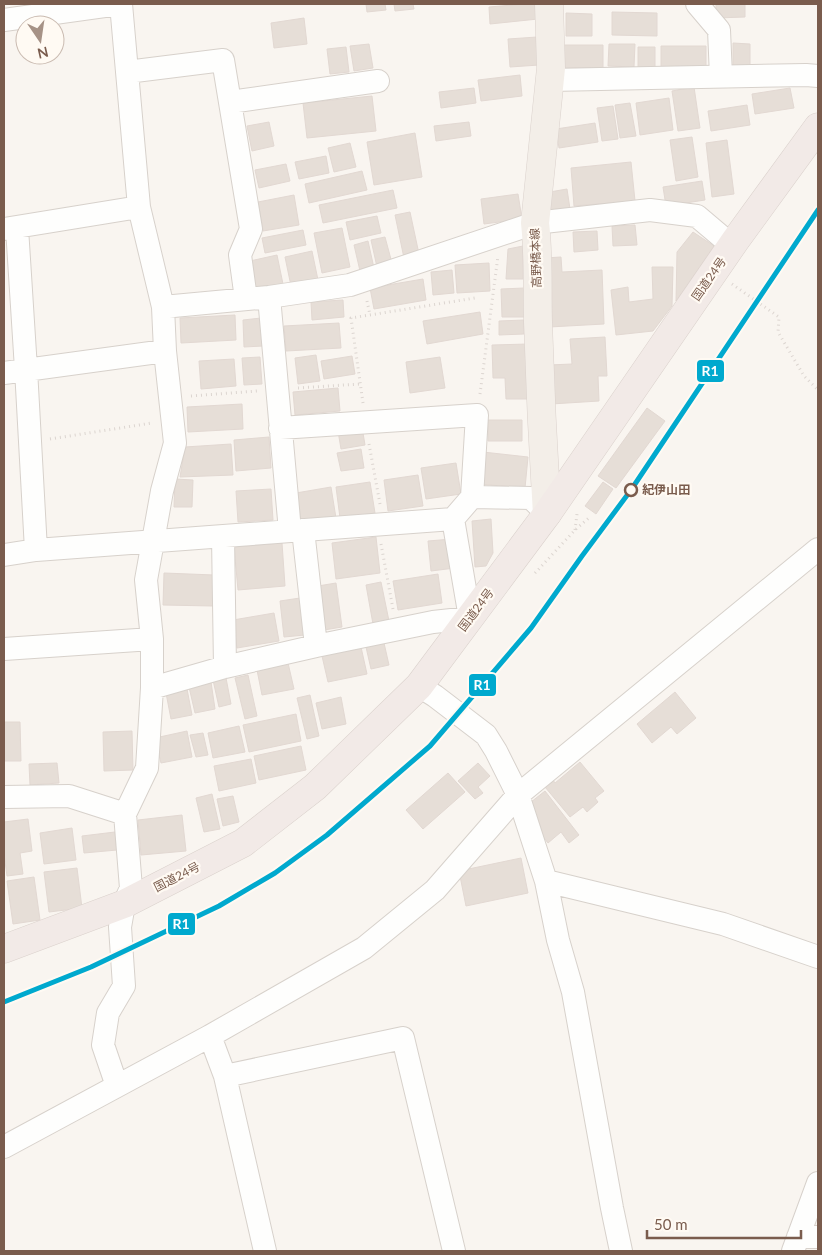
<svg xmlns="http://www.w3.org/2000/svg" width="822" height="1255" viewBox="0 0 822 1255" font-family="Lato,'Noto Sans JP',sans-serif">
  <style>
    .building { fill: #e6ded7; stroke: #e2d8d2 }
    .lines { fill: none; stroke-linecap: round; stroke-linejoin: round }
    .minor-casing { stroke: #d7d1cb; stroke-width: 24 }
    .major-casing { stroke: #dad1cc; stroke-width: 29 }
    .highway-casing { stroke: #dad1cc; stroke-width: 29 }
    .path { stroke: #dcd5d0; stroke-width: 3; stroke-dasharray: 1 4; stroke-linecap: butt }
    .minor { stroke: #fefefd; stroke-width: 22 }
    .major { stroke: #f3eee8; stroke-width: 28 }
    .highway { stroke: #f2eae7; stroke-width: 28 }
    .rail-1-casing { stroke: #fffaf3; stroke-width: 9 }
    .rail-1 { stroke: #00a9ce; stroke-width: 5 }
    .stop-dot { fill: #fffaf3; stroke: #7a5c4d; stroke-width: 2.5 }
    .labels { text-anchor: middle; stroke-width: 4.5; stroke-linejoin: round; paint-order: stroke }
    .street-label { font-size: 12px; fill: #7a5c4d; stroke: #fffaf3 }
    .stop-label { font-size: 12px; font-weight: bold; fill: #7a5c4d; stroke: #fffaf3; text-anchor: start }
    .line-badge { stroke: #fffaf3; stroke-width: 2 }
    .badge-label { font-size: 14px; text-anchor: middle; font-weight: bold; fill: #fff }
  </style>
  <rect width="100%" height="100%" fill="#f9f5f0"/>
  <path class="building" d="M366,4H385L386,10L367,12Z
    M394,4H413L414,9L395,11Z
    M524,4H536L538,19L490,24L489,7Z
    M716,4H745V17L716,18Z
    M612,12L657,13V36L612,35Z
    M566,13L592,14V36H566Z
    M304,18L307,44L274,48L271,23Z
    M537,37L539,65L510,67L508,39Z
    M733,43L750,44V66H733Z
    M369,44L373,68L354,71L350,46Z
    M609,44H635L634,67L608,66Z
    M563,45H603V68H563Z
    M661,46H706V69H661Z
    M346,47L349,72L330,74L327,49Z
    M638,47H655V70H638Z
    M520,75L522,96L481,101L478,80Z
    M694,87L700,128L678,131L672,91Z
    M474,88L476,103L441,108L439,92Z
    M790,88L794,108L755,114L752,94Z
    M372,96L376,131L307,138L303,103Z
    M669,98L673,130L640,135L636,103Z
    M630,103L636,136L620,138L615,105Z
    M747,105L750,125L711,131L708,111Z
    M613,106L618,139L602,141L597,108Z
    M269,122L274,146L252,151L247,126Z
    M469,122L471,136L436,141L434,126Z
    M595,123L598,142L559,148L556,129Z
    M415,133L422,177L374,185L367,142Z
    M692,137L698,177L676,181L670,140Z
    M727,140L734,194L712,197L706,143Z
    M350,143L356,167L334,172L328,148Z
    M326,156L329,173L299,179L295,162Z
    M631,162L635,201L574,206L571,168Z
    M286,164L290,181L259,188L255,170Z
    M362,171L367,190L309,203L305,184Z
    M702,181L705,200L666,206L663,187Z
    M567,189L570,209L547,212L544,193Z
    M393,190L397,208L323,223L319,205Z
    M518,194L522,219L484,224L481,199Z
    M294,195L299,225L263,231L258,202Z
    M410,212L419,254L404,258L395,215Z
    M377,216L381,233L350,240L346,222Z
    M635,225L637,245L613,246L612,226Z
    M342,228L350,267L322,273L314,233Z
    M303,230L306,245L265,253L262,238Z
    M597,231L598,250L574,252L573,232Z
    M693,232L714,246L676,301L677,252Z
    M385,237L392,263L377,267L371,240Z
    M368,241L374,268L360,271L354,245Z
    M523,246V279H506L508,249Z
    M312,251L318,280L291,286L285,257Z
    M277,255L283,284L256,290L250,261Z
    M561,257L562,272L602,270L604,324L549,327L545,258Z
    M489,263L490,291L457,293L455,265Z
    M652,267H673L672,306L653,331L616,335L611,290L628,287L629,302L653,299Z
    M452,270L454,293L433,295L431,272Z
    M423,279L426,300L374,309L370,288Z
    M524,288V317H502L501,289Z
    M343,300L344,317L312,320L311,302Z
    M480,312L483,334L427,344L423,321Z
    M235,315L236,340L181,343L180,318Z
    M261,318L263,346L244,347L243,320Z
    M524,320V334L499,335V321Z
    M339,323L341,348L286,351L284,326Z
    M605,337L607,376H598L599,401L551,404L549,365L572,364L570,339Z
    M528,344V399H506L505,378H493L492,345Z
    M316,355L320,381L298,384L295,358Z
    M352,356L355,374L324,379L321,361Z
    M260,357L262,384L244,385L242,358Z
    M440,357L445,388L410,393L406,362Z
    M234,359L236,386L201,389L199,361Z
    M338,388L340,411L295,415L293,392Z
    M242,404L243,429L188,432L187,407Z
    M647,408L665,421L616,488L598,476Z
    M488,420H522V441H488Z
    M362,427L365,445L341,449L338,431Z
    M269,437L271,468L236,471L234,440Z
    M231,444L233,475L180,477L185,447Z
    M361,449L364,468L341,471L337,453Z
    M483,452L528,457L525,488L479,484Z
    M456,463L461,494L426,499L421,468Z
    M418,475L423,506L388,511L384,480Z
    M175,479L193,480L192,507H174Z
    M370,482L375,513L340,518L336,487Z
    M603,482L613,489L596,514L585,506Z
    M331,487L336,518L301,524L296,493Z
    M271,489L273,520L238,522L236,491Z
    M491,519L493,553L486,566L475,567L472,521Z
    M376,537L380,573L336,579L332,543Z
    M452,539L455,568L431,571L428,541Z
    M282,543L285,586L238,590L234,547Z
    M164,573L214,575L213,606L163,605Z
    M438,574L442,603L398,610L393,581Z
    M381,582L389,621L373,624L366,585Z
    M336,583L342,627L324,630L318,586Z
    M300,598L305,635L284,637L280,601Z
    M274,613L279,641L237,648L233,620Z
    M384,643L389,665L371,669L366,647Z
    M361,647L367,674L328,682L322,656Z
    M288,663L294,689L262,695L257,670Z
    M248,675L257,716L245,719L235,678Z
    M226,678L231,704L219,707L213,680Z
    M211,682L215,709L195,713L189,687Z
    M187,689L192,715L171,719L166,693Z
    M675,692L696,718L677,734L671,727L652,743L637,724Z
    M310,695L319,736L307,739L297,698Z
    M341,697L346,724L322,729L316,703Z
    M296,714L301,741L249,752L243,725Z
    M4,722H20L21,761H4Z
    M239,726L245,752L213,758L208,733Z
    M132,731L133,770L104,771L103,732Z
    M187,731L192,757L161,763L155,738Z
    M203,733L208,755L196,757L190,735Z
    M301,746L306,770L259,780L254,756Z
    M251,759L256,783L219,791L214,766Z
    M580,762L604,791L595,798L598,802L587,812L583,807L570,817L545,787L553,780L555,783Z
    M57,763L59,783L30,785L29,764Z
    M478,763L490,776L478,787L483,793L475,799L458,781Z
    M448,773L465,792L423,829L406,810Z
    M545,791L579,835L569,843L561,832L548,843L533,824L526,806Z
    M212,794L220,829L204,832L196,798Z
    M233,796L239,822L223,826L217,799Z
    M182,815L186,851L141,855L138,820Z
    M28,819L32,851L20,853L23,874L7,876L4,854V822Z
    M72,828L76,860L44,864L40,833Z
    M115,832L117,850L84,853L82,836Z
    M521,858L528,893L466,906L459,871Z
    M77,868L82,908L49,912L44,872Z
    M34,877L40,920L13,924L7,881Z"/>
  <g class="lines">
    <g class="minor-casing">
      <path id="minor" d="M121,4L139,207L163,307L165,351L175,443L162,491L146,580L152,639V688L225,667L316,646L433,622L470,618L453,519
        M697,4L719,30L721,76
        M4,20L119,4
        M127,72L223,60L251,229L240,255L246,299
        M550,80L806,75L818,76
        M230,102L378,81
        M17,228L26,369L36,550
        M4,229L139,207
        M269,297L290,531
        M163,307L269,297L350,285L535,223L650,210L697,216L723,238L735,241
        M4,373L165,351
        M472,497L531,498L547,514
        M303,530L316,646
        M223,537L225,667
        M4,555L36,550L453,519L472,497L477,415L280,428
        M4,649L152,639
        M419,686L435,696L486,735L496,751L518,795L546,881L558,940L573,992L612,1208L621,1251
        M4,797L69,796L125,814
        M546,881L723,924L818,957
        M210,1036L225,1076L265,1251
        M225,1076L403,1038L454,1251
        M117,1086L103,1045L108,1013L124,986L120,927L124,904L131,888L125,814L147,768L152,688
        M4,1147L210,1036L364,948L435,890L518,795L818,549
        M798,1237H818
        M793,1251L818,1183"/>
    </g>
    <g class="major-casing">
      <path id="major" d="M547,514C543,450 540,386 538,322C537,289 539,256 535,223L551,68L549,4"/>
    </g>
    <g class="highway-casing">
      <path id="highway" d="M4,949L124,904L243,843L315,787L419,686L547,514L735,241L818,127"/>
    </g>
    <path class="path" d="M732,284L779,317L778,332L804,376L818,390
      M367,301L370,315
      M298,388L360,384
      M480,394L498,256
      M191,396L257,391
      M363,403L351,318L475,298
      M50,439L152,423
      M369,444L380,504
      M575,530L577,514
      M381,544L393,609
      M535,573L537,571L575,530L590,517"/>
    <use href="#minor" class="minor"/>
    <use href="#major" class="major"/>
    <use href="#highway" class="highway"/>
    <g class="rail-1-casing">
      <path id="rail-1" d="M4,1002L91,967L219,906L275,873L327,835L430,746L531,628L582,556L631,490L818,210"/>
    </g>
    <use href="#rail-1" class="rail-1"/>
  </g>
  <circle class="stop-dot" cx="631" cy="490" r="6"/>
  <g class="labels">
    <g class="street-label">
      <text transform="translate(536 258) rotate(-92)" y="4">高野橋本線</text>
      <text transform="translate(709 279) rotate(-55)" y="4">国道24号</text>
      <text transform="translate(476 610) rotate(-53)" y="4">国道24号</text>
      <text transform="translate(177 877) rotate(-27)" y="4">国道24号</text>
    </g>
    <g class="stop-label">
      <text x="642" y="494">紀伊山田</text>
    </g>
  </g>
  <g class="line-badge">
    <rect x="696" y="359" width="29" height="24" rx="5" fill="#00a9ce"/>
    <rect x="468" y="673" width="29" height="24" rx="5" fill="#00a9ce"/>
    <rect x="167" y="912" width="29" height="24" rx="5" fill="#00a9ce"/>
  </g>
  <g class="badge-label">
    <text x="710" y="376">R1</text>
    <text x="482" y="690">R1</text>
    <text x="181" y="929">R1</text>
  </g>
  <rect width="822" height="1255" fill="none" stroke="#7a5c4d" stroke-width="10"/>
  <g transform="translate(40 40) rotate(167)"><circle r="24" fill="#fffaf3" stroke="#cabbb1"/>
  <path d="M0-4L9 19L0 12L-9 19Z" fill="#a69286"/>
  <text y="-8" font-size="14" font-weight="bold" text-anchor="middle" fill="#7a5c4d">N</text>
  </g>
  <path d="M647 1230v8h154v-8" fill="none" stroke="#7a5c4d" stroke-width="2.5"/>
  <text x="654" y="1230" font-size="15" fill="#7a5c4d" stroke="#fffaf3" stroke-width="4" paint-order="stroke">50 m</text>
</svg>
